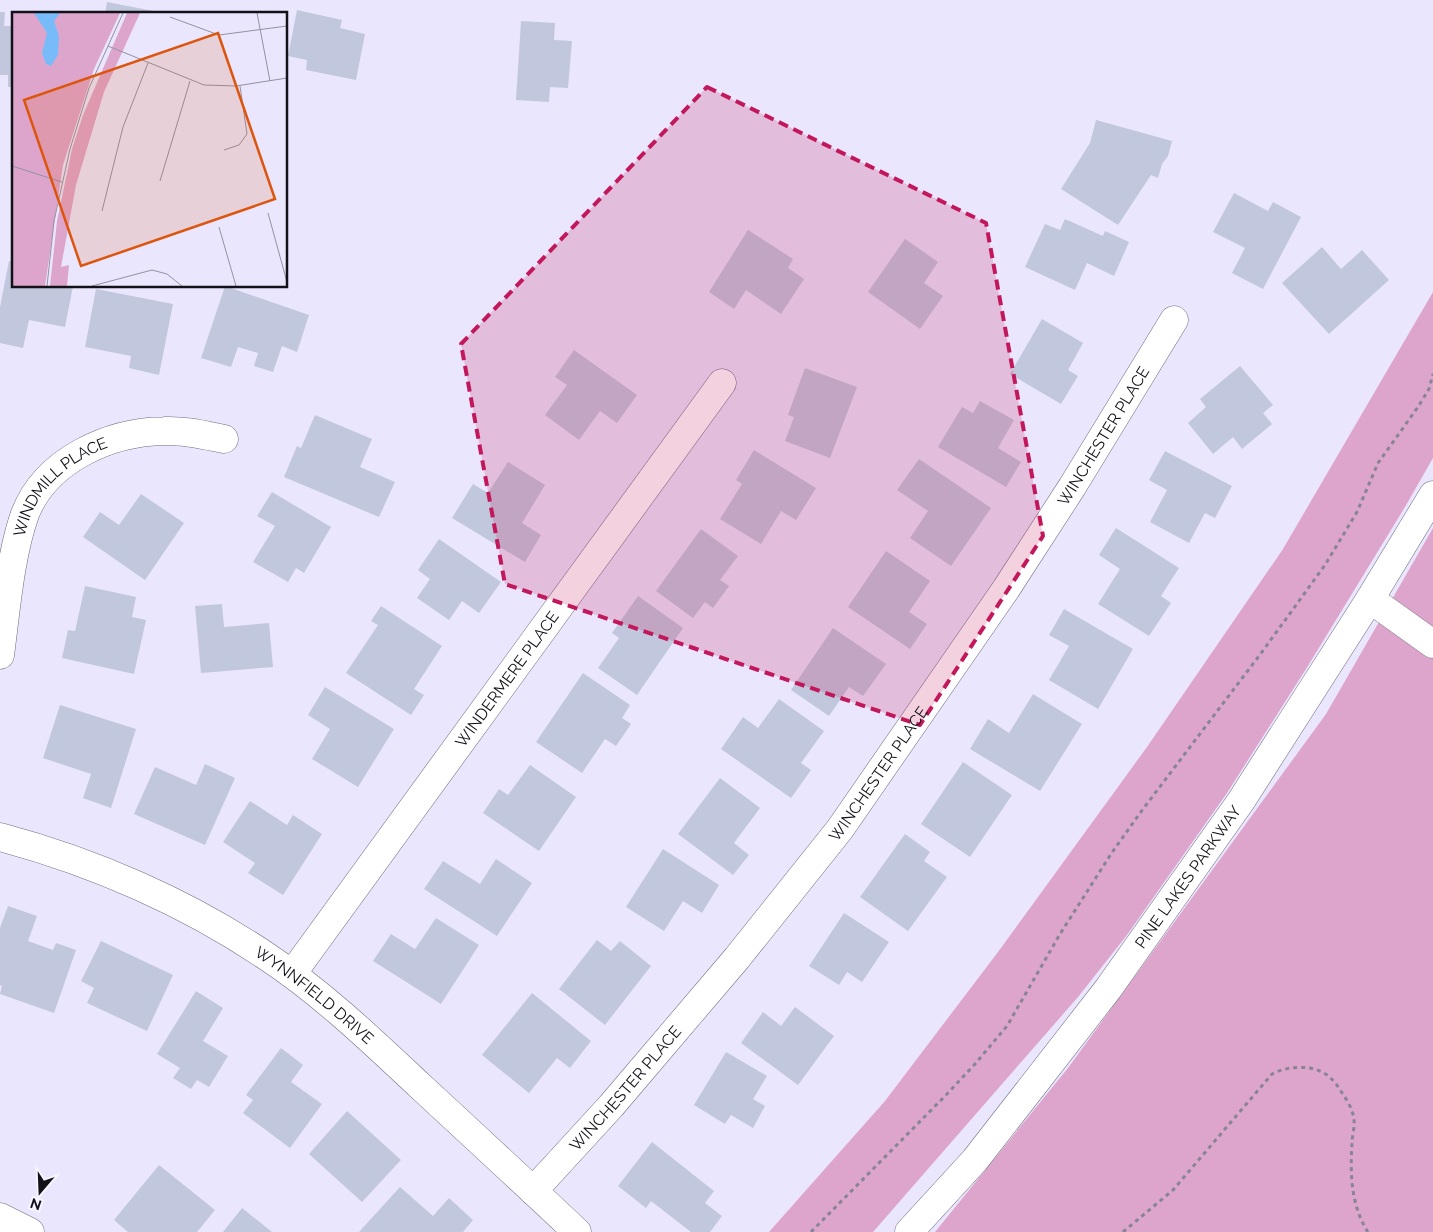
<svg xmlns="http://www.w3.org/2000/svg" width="1433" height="1232" viewBox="0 0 1433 1232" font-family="Raleway,sans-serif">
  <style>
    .green { fill: #dea5cc }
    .building { fill: #c1c8de }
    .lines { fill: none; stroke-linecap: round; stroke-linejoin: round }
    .minor-casing { stroke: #6f6c80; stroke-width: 29 }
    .path { stroke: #878495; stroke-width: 3; stroke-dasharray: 4 4; stroke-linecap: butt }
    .minor { stroke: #fff; stroke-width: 28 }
    .marked { fill: #c2185b; fill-opacity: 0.2; stroke: #c2185b; stroke-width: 4; stroke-dasharray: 10 6; stroke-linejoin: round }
    .labels { text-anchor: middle; stroke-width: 4; stroke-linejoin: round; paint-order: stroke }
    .street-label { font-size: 16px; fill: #121119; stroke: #f7f5ff }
    .inset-road { fill: none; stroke: #9491a2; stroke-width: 1 }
    .view { fill: #dd550d; fill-opacity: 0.15; stroke: #dd550d; stroke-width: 2.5 }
    .inset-edge { fill: none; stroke: #121119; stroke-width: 2.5 }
  </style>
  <rect width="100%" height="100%" fill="#eae6fd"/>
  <path class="green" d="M1433,292V458L1405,507L1306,669L1227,793L1127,935L1078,997L873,1232H769L885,1101L998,952L1147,747L1283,549Z
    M1433,528V1232H935L1068,1068L1326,714Z"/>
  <path class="building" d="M107,2L164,13V14H105Z
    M297,10L342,20L340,28L365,34L356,80L306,70L307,60L288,56Z
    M0,12H5L4,26H14V87H8V75H0Z
    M521,21L555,23L554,40L572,41L568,88L550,87L549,102L516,100Z
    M1096,120L1172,141L1168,156L1162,164L1158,178L1151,175L1118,225L1061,189L1090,143Z
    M1234,193L1268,211L1273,202L1301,217L1263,289L1232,273L1245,248L1213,232Z
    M1065,219L1103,236L1105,231L1129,242L1114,276L1087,263L1075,290L1025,267L1045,224L1060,230Z
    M748,230L793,259L788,268L804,279L781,314L746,290L734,309L709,292Z
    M905,239L938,262L924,283L943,296L920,329L868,292Z
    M1322,247L1341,269L1362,250L1389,280L1329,334L1282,283Z
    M9,261L14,262V286H73L65,327L29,320L23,348L0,343V307Z
    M225,286L309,315L297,352L282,346L273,372L254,366L258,353L238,347L231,367L201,358Z
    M96,289L173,304L159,375L129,368L131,356L85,347Z
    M1042,319L1083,343L1068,370L1078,376L1061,404L1010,374Z
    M574,350L637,395L617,423L600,411L579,440L545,415L567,385L555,377Z
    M1240,366L1273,405L1263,413L1272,424L1242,449L1233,437L1213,454L1188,423L1206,407L1200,399Z
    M805,368L857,387L830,458L785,441L794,417L788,415Z
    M980,401L1014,420L998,448L1021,462L1006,487L938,447L962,407L973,413Z
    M315,415L372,439L360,467L395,482L379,517L284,477L297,446L301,448Z
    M754,450L816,488L796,520L781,511L761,544L720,519L742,484L736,480Z
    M1165,451L1232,486L1215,518L1205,513L1189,543L1150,522L1167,490L1149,480Z
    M919,459L991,508L951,566L910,538L928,511L897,490Z
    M508,462L545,485L522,523L541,535L525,562L452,518L473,484L488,493Z
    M272,492L331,527L304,573L296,568L288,582L253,562L275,526L257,516Z
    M141,494L184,523L145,580L83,537L100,512L119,525Z
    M1116,528L1179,568L1161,596L1171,603L1149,636L1098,604L1120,569L1099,555Z
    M701,529L738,556L720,580L729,586L713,608L705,602L693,618L656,591Z
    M439,539L501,582L479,613L462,601L449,620L417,598L430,579L418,570Z
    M886,551L930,581L909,612L927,624L910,649L848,607Z
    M85,586L136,597L132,617L146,620L134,674L62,658L68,630L75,631Z
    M638,596L683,628L637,695L598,668L619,638L612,633Z
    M222,604L224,627L269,623L273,667L201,673L195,606Z
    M381,606L442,646L414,689L424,695L411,715L346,673L378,625L371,621Z
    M1064,609L1133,649L1098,709L1049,680L1069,646L1049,635Z
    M833,628L886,664L863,696L849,687L829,716L791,690Z
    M583,673L630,705L622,718L631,724L616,746L605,739L582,773L536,742Z
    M325,687L394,729L358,787L312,759L330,729L308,715Z
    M1033,694L1082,724L1040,791L970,749L988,719L1009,733Z
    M779,699L824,731L801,763L811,770L791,798L721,749L743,717L758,728Z
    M60,705L136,729L111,808L83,798L91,774L43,758Z
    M963,762L1012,795L970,857L921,824Z
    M205,764L235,778L205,845L134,814L155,767L196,785Z
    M530,765L576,797L539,851L483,813L499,789L508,795Z
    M720,778L760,808L734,843L749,855L733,875L678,834Z
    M250,801L287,825L293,815L322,834L283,895L248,873L255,863L223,842Z
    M905,834L930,852L924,861L947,877L908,931L860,897Z
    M663,849L719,885L702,913L683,901L664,931L626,907Z
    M496,859L532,883L497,936L424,889L443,861L480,884Z
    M8,906L37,916L28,941L53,950L56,943L76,950L54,1013L0,994L2,986L0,985V928Z
    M844,913L889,942L862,982L847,972L839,985L809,966Z
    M436,918L479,945L441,1004L373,961L391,934L415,949Z
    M597,940L611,951L620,941L651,966L605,1025L559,989Z
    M101,941L173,975L147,1031L87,1003L94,988L81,981Z
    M196,991L223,1008L203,1041L228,1056L209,1087L197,1080L191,1089L173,1078L180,1068L157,1054Z
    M532,993L591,1041L570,1068L557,1058L529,1093L482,1055Z
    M795,1007L834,1036L798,1085L741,1043L763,1012L781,1026Z
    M281,1048L303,1065L291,1082L322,1104L290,1148L243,1113L253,1100L246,1095Z
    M726,1052L767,1076L753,1099L765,1106L753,1128L731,1115L725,1124L694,1105Z
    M347,1111L401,1160L362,1202L309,1154Z
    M652,1142L714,1191L705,1203L722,1216L710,1232H691L651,1201L646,1208L618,1186Z
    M159,1165L215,1210L197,1232H128L114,1220Z
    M400,1187L433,1216L449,1198L473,1220L463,1232H359Z
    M242,1208L272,1232H223Z"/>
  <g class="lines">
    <g class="minor-casing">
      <g id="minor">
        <path d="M1370,599L1433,644"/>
        <path id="s1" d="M0,655C6,611 10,556 25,514C46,460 109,432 164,431C184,430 204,435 224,439"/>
        <path id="s2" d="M0,837C94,862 188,903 269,958C323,994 371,1040 419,1085C472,1134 524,1182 577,1232"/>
        <path id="s3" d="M292,974L722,383"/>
        <path id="s4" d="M533,1191L611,1106L737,958L840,829L1006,589L1072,487L1174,320"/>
        <path d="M0,1217L30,1232"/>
        <path id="s5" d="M909,1232L975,1160L1108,989L1241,801L1370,599L1433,495"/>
      </g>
    </g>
    <path class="path" d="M811,1232L947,1094L975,1064L1007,1026L1060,934L1111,854L1140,813L1262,652L1325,565L1357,512L1378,463L1418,407L1429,389L1433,374
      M1123,1232L1173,1190L1272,1074C1287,1066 1312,1064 1327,1075C1334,1080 1339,1088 1344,1096C1349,1103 1353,1111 1354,1120C1355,1127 1352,1136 1352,1143C1350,1174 1351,1206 1368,1232"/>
    <use href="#minor" class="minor"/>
  </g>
  <path class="marked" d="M707,87L986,223L1043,536L920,725L505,584L461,344Z"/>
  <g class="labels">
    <g class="street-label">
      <text dy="6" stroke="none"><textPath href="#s4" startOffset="948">WINCHESTER PLACE</textPath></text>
      <text dy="6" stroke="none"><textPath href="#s1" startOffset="188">WINDMILL PLACE</textPath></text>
      <text dy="6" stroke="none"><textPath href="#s3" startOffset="365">WINDERMERE PLACE</textPath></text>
      <text dy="6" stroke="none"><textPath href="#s4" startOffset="542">WINCHESTER PLACE</textPath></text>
      <text dy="6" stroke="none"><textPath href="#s5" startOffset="452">PINE LAKES PARKWAY</textPath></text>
      <text dy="6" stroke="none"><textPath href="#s2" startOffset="355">WYNNFIELD DRIVE</textPath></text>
      <text dy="6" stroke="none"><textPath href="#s4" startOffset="138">WINCHESTER PLACE</textPath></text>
    </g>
  </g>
  <g transform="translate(12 12)">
    <rect width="275" height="275" fill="#eae6fd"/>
    <path d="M0,1H108L82,57L51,153L33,274H0ZM115,1H128L92,80L64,173L49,255L57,253L55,274H38L45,209L60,137L71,103Z" fill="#dea5cc"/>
    <path d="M22,1H48L42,9L47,24L46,43L39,54L34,52L30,41L35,21Z" fill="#78bbf9"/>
    <path class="inset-road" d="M245,1L258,69M158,5L207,23L275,14M96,34L192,73L224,74L275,66M212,138L227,133L235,122L228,74M0,154L50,170M148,169L178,69M90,199L111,115L136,51M256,201L275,270M207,215L224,274M35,274L42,209L58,137L77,76L111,1M80,274L140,258L155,262L170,274"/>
    <path class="view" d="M206,21L263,187L69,254L12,88Z"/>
    <rect width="275" height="275" class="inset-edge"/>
  </g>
  <g transform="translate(40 1192) rotate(199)" stroke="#f7f5ff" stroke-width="4" paint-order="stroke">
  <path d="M0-4L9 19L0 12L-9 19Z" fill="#121119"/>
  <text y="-8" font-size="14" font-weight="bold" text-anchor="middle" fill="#121119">N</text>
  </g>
</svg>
